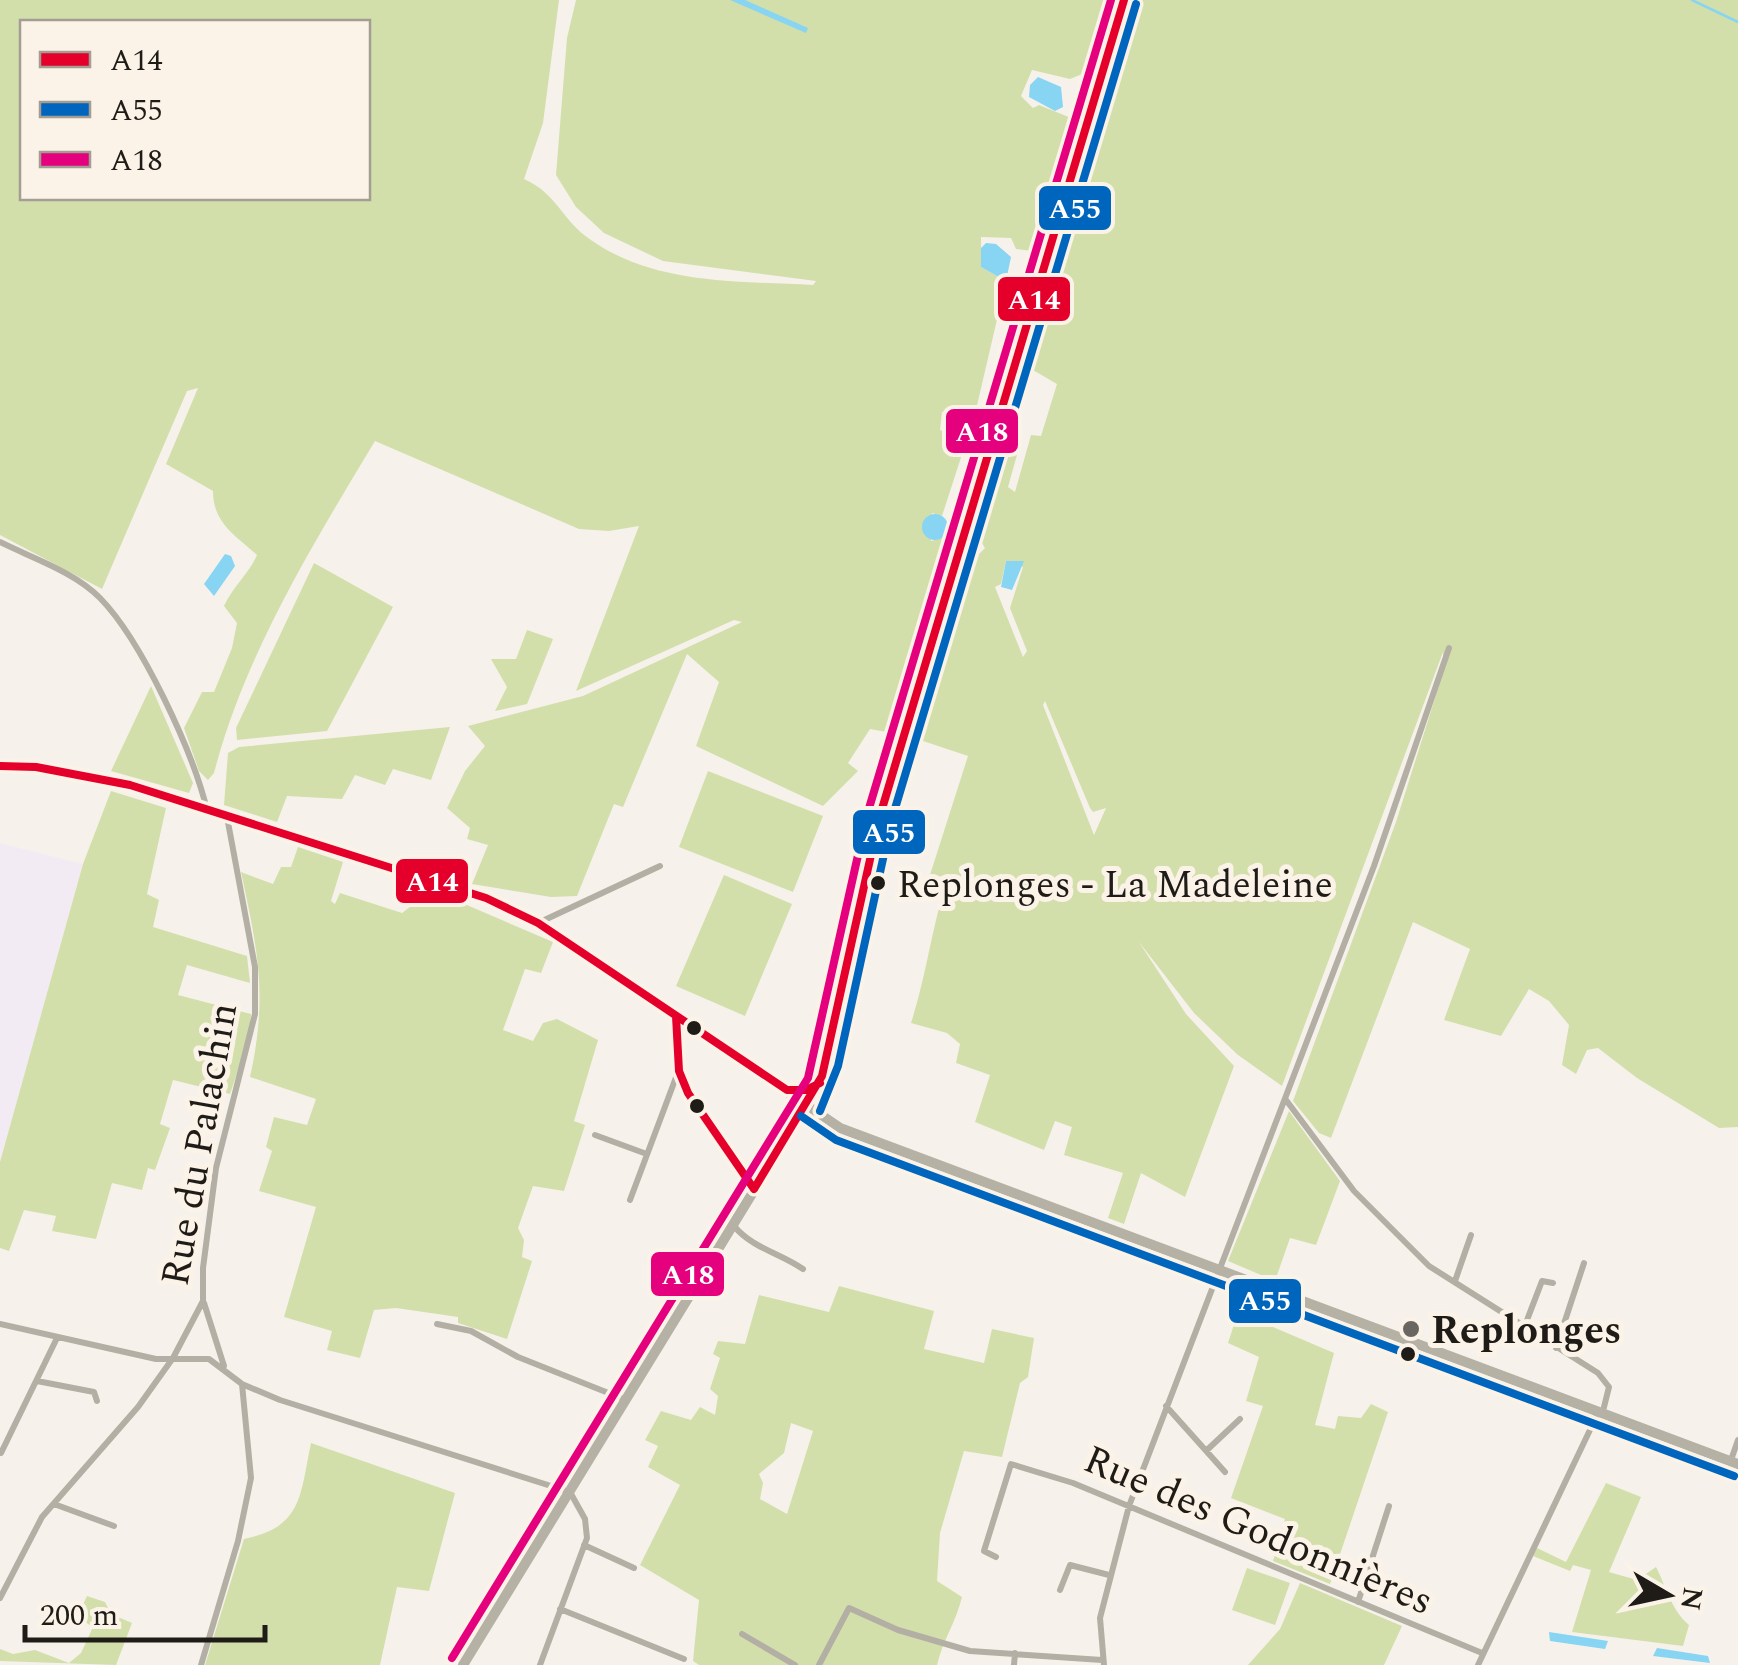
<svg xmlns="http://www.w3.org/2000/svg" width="1738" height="1665" viewBox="0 0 1738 1665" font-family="Spectral,serif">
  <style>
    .industrial { fill: #f3ebf3 }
    .green { fill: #d3dfaa; fill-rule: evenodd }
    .water { fill: #87d4f3 }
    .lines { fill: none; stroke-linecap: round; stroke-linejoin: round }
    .stream { stroke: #87d4f3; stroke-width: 2.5 }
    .minor { stroke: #b3afa4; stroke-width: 6 }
    .primary { stroke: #b5b1a5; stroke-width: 10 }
    .bus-1-casing { stroke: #fbf3e7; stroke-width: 15 }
    .bus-2-casing { stroke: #fbf3e7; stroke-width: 15 }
    .bus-3-casing { stroke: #fbf3e7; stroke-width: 15 }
    .bus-1 { stroke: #e4002b; stroke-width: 8 }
    .bus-2 { stroke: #0065bd; stroke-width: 8 }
    .bus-3 { stroke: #e5007d; stroke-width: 8 }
    .bus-dot { fill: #1f1c18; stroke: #fbf3e7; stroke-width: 4 }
    .poi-dot { fill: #6a6762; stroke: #fbf3e7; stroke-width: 4 }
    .labels { text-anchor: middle; stroke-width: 10; stroke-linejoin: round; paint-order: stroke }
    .bus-label { font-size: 38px; fill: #1f1c18; stroke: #fbf3e7; text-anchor: start }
    .street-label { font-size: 40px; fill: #1f1c18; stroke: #fbf3e7 }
    .poi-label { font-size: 40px; font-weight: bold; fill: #1f1c18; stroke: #fbf3e7; text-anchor: start }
    .line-badge { stroke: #fbf3e7; stroke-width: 4 }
    .badge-label { font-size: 28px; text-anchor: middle; font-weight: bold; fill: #fff }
  </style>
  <rect width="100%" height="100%" fill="#f6f2eb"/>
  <path class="industrial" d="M0,843L83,864L0,1162Z"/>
  <path class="green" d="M0,0H559L543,123L524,179C558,194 562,221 591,240C655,285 739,281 813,285L816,281L663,261L604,233L576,207L556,175L567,38L576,0H1110L1092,70L1070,79L1032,70L1021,96L1033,108L1039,105L1081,122L1032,251L1016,249L1011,238L981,237V267L1006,281L975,414L942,412L940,430L966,442L942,516L932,513L931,541L942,538L951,544L949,557L892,733L870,729L848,763L858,771L823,806L696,746L719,682L687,654L623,807L614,804L577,896L551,897L472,884L488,845L467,839L470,828L447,808L465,771L485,746L468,726L583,696L742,622L734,620L576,691L639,526L609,531L579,529L375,441C312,546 245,654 214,773L208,780L199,771L184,728L202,692H214L232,648L237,623L224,606C233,586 248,575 257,555C235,535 213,523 213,491L166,464L198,388L187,391L102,589L0,535ZM22,22H368V198H22Z
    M1134,0H1738V1127L1719,1128L1637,1078L1598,1048L1587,1050L1576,1074L1562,1065L1569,1025L1549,1001L1529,989L1501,1036L1444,1020L1470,949L1413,922L1331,1138L1319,1133L1293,1101L1396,822L1443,673V652L1282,1086L1238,1055L1194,1013L1139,942L1186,1014L1234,1066L1185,1197L1141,1173L1124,1224L1108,1218L1123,1173L1064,1155L1072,1127L1055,1121L1044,1150L975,1122L990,1075L956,1063L960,1044L947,1033L911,1023C926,976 931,933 945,886L929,878L968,756L914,738L971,553L979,554L985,548L974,530L1001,445L1017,455L1008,487L1015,492L1031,435L1041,436L1057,384L1026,366ZM1006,561L1023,567L1010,608L1027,651L1023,657L995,587L1001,584ZM1045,701L1090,808L1093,812L1106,808L1094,835L1043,705Z
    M314,563L393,607L327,731L237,740L236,728Z
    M527,630L553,639L527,704L495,711L507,687L491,659H516Z
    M151,686L193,783L189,793L111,771Z
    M450,727L431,780L393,769L385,785L355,775L342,799L287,796L277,822L224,805L228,753L239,747Z
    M708,771L823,816L793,892L679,847Z
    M111,791L166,808L147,894L159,900L153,927L247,956L250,983L187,965L178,995L251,1014L249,1038L230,1094L173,1080L160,1124L170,1128L155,1170L148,1168L142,1190L112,1183L96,1239L52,1231L56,1216L24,1210L9,1251L0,1248V1162L83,864Z
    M298,847L343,862L331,901L335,904L340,893L402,913L432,890L553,942L541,973L525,969L503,1030L533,1041L543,1023L557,1019L598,1040L574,1121L585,1125L564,1191L533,1186L518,1228L524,1240L522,1257L532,1261L507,1339L458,1323V1317L396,1308L374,1310L360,1358L327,1350L332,1331L284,1317L316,1207L259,1191L272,1151L266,1147L274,1117L307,1125L316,1099L250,1077C268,996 258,951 241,872L273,884L281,867H291Z
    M724,875L792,904L745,1016L676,986Z
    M1289,1111L1340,1181L1316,1245L1290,1238L1275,1281L1228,1261Z
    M839,1286L934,1311L924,1349L984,1363L992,1329L1034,1338L1028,1377L1020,1383L1002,1457L964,1451L940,1533L937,1581L962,1597C956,1622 943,1640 937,1665H699L693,1661L699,1600L640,1565L680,1485L648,1467L658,1446L645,1440L661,1411L691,1420L700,1407L715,1415L718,1396L710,1389L720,1358L713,1354L718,1341L745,1344L759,1295L829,1312ZM791,1423L813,1431L787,1514L760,1499L763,1483L759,1474L784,1453Z
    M1238,1312L1334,1353L1315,1425L1335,1429L1338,1416L1361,1418L1371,1404L1388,1412L1330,1584L1273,1561L1285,1519L1231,1498L1263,1406L1246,1401L1259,1357L1228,1343Z
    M311,1443L455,1493L429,1591L397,1587L380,1665H205L244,1539C303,1527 300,1495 311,1443Z
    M1606,1483L1641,1497L1609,1572L1637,1580L1656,1567C1666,1586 1671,1610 1689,1625L1683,1646L1572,1632L1591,1570L1573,1565L1570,1571L1533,1556L1537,1548L1566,1562Z
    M1247,1568L1290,1583L1275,1625L1232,1610Z
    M1300,1583L1402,1626L1384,1665H1248L1280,1629Z
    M87,1596L105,1602L111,1614L132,1623L116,1665L0,1661V1649L13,1654L35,1650L69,1663L81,1653L93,1627L77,1617Z"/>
  <path class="water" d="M730,0H745L808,28L806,33Z
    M1038,77L1061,87L1063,107L1055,111L1029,97L1030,85Z
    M986,243L996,244L1011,257L1006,281L981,267V248Z
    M922 527a13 13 0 1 1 26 0a13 13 0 1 1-26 0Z
    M225,554L231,556L235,566L214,596L204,584Z
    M1006,561H1024L1012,590L1001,587Z
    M1549,1632L1608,1641L1605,1649L1550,1641Z
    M1657,1648L1708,1656L1710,1663L1653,1656Z"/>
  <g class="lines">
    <path class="stream" d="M1692,0L1738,22"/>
    <path class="minor" d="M0,542C32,558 75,572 100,598C142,641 193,752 207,810
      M538,923L660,866
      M1286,1100L1354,1191L1429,1266L1598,1373L1609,1387L1603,1411
      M595,1135L644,1153
      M630,1200L678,1072
      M734,1226C752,1248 780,1253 803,1269
      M1455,1281L1471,1235
      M204,1303L224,1366
      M0,1324L156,1359H209L242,1384L280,1400L570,1492L585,1519L587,1538L540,1665
      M437,1324L471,1331L518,1357L626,1400
      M1524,1328L1542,1281L1553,1283
      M1556,1348L1584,1263
      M37,1381L94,1392L97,1401
      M1166,1406L1225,1472
      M1207,1450L1240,1419
      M1,1453L57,1338
      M1731,1460L1738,1440
      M54,1504L114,1526
      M584,1545L634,1568
      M996,1557L984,1551L1011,1464L1073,1483L1482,1653
      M1060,1590L1070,1565L1109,1575
      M0,1598L42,1517L138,1407L173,1358L203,1301V1268L216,1168L255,1014V967L227,817
      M1358,1602L1389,1506
      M560,1609L684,1659
      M742,1634L795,1665
      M201,1665L238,1541L251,1478L242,1384
      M819,1665L849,1608L898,1630L970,1651L1102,1660
      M1014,1665L1015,1653
      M1104,1665L1100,1618L1129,1506L1374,866L1449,648
      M1478,1665L1599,1411"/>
    <path class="primary" d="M0,766L36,767L130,785L486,898L538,923L840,1128L1738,1464
      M677,1017L679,1071L688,1093L754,1189
      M463,1665L820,1083L879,819L1124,0"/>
    <g class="bus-1-casing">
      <path id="bus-1" d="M0,766L36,767L130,785L486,898L538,923L787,1090H806L820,1083
        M676,1016L679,1071L688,1093L754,1189
        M754,1189L822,1076L879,819L1124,0"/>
    </g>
    <g class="bus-2-casing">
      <path id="bus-2" d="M820,1111L838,1066L891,822L1136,4
        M801,1116L836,1140L1734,1476"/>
    </g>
    <g class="bus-3-casing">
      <path id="bus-3" d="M452,1658L808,1078L867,815L1111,0"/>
    </g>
    <use href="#bus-1" class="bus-1"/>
    <use href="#bus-2" class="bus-2"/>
    <use href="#bus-3" class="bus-3"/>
  </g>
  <g class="bus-dot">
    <circle cx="878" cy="883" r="9"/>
    <circle cx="694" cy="1028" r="9"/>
    <circle cx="697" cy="1106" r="9"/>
    <circle cx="1408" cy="1354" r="9"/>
  </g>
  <circle class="poi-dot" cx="1411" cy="1329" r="10"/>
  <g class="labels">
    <g class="bus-label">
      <text x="897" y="897">Replonges - La Madeleine</text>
    </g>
    <g class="street-label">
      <text transform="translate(198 1144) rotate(-80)" y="14">Rue du Palachin</text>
      <text transform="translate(1259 1529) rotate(23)" y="14">Rue des Godonnières</text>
    </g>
    <g class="poi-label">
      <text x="1431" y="1343">Replonges</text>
    </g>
  </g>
  <g class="line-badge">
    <rect x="1037" y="184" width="76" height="48" rx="10" fill="#0065bd"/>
    <rect x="996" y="275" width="76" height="48" rx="10" fill="#e4002b"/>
    <rect x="944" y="407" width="76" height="48" rx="10" fill="#e5007d"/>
    <rect x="851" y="808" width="76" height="48" rx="10" fill="#0065bd"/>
    <rect x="394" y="857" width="76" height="48" rx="10" fill="#e4002b"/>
    <rect x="649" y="1250" width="77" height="48" rx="10" fill="#e5007d"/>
    <rect x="1227" y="1277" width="76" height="48" rx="10" fill="#0065bd"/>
  </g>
  <g class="badge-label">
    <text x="1075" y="218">A55</text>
    <text x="1034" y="309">A14</text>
    <text x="982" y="441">A18</text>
    <text x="889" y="842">A55</text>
    <text x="432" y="891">A14</text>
    <text x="688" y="1284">A18</text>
    <text x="1265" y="1310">A55</text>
  </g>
  <rect x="20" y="20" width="350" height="180" fill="#fbf3e7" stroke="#a39d94" stroke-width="2.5"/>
  <rect x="40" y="52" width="50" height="15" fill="#e4002b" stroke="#a39d94" stroke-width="2.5"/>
  <text x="110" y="70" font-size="30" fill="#1f1c18">A14</text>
  <rect x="40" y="102" width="50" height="15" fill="#0065bd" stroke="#a39d94" stroke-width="2.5"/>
  <text x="110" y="120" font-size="30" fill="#1f1c18">A55</text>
  <rect x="40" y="152" width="50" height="15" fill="#e5007d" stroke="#a39d94" stroke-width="2.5"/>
  <text x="110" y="170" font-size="30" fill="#1f1c18">A18</text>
  <g transform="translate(1668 1595) rotate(99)" stroke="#fbf3e7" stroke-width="8" paint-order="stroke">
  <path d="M0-8L18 38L0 25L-18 38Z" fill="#1f1c18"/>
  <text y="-15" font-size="28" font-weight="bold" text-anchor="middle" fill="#1f1c18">N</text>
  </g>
  <path d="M25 1625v15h240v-15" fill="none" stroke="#1f1c18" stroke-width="5"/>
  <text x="40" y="1625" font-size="30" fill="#1f1c18" stroke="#fbf3e7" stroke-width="8" paint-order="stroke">200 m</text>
</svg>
